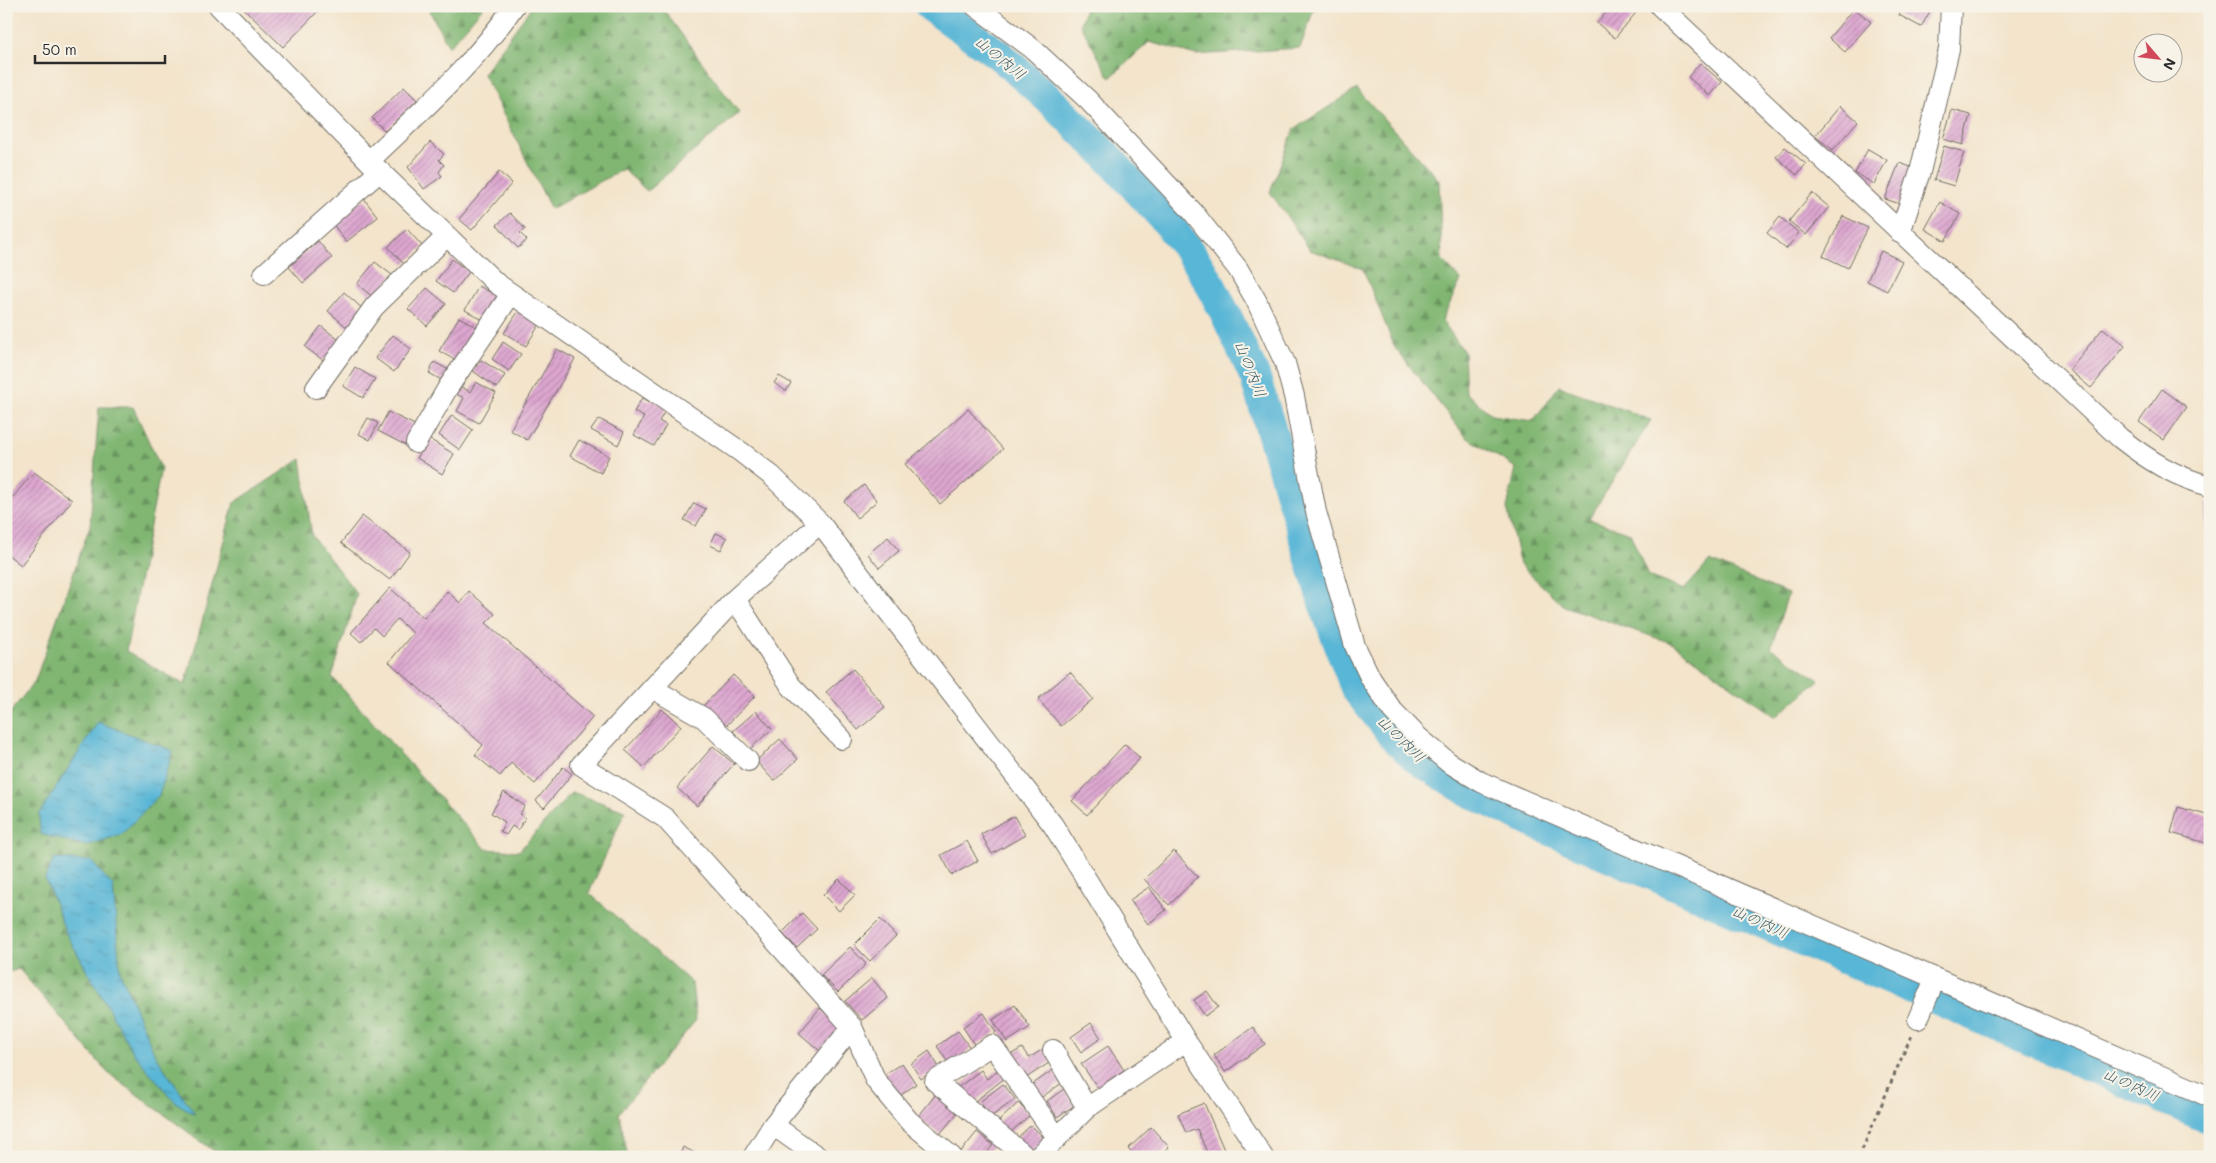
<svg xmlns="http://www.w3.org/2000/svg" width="2216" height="1163" viewBox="0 0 2216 1163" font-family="Mali,'Klee One',sans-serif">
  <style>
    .forest { fill: url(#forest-firs); stroke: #56704e }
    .water { fill: url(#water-ripples); stroke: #427080 }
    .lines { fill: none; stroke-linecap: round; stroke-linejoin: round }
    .river { stroke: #58b6d6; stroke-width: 31 }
    .building { fill: url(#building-hatch) }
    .minor-casing { stroke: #716c63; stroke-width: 22 }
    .path { stroke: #716c63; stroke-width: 3; stroke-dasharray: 4 4; stroke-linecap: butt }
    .minor { stroke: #fff; stroke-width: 20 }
    .labels { text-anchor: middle; stroke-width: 4; stroke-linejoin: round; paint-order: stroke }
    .water-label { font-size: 15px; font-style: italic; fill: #3b5c67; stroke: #f7f3e8 }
  </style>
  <defs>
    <pattern id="forest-firs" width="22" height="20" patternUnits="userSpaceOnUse" patternTransform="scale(1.25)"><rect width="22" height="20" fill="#80b672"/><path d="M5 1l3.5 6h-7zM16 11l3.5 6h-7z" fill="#69945e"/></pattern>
    <pattern id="water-ripples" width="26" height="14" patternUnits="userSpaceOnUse" patternTransform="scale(1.25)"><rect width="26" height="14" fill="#58b6d6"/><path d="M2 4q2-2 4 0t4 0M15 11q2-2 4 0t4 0" fill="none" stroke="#4994ae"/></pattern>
    <pattern id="building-hatch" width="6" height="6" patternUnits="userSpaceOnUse" patternTransform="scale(1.25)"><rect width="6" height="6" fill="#dea7d1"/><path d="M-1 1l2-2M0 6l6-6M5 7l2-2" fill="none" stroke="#b488aa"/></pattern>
  </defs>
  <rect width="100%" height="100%" fill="#f7f3e8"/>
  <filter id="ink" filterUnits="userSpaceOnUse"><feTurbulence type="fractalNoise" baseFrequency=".02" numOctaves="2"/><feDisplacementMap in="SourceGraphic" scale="10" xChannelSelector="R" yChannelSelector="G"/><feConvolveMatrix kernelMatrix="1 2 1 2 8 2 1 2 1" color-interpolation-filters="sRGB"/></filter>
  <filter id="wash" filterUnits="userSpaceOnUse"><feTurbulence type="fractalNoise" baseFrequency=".0096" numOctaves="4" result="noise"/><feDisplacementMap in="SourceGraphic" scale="20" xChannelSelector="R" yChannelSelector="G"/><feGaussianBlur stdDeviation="1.12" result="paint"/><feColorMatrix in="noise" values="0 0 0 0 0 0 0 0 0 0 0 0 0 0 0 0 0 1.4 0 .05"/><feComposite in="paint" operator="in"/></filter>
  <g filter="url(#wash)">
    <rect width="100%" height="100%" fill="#f3e4cb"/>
    <path class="forest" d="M427,6H484L449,47Z
      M532,6H661L739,113L647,191L623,169L551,209L483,74Z
      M1086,6H1315L1300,48L1196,55L1149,42L1110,78L1080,24Z
      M1357,89L1439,180L1442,260L1461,280L1442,320L1464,352L1466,393L1492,415L1533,421L1559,386L1651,420L1589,519L1630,533L1648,576L1684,590L1710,561L1788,594L1771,648L1819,680L1776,717L1674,644L1564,606L1520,565L1507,508L1516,468L1466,437L1395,348L1363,269L1310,250L1270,192L1294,129Z
      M99,407H133L161,468L126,651L185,685L234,503L301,459L312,536L357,594L332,677L486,849L519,851L572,792L625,811L589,893L692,983L696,1020L619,1113L628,1157H222L108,1073L19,969L6,973V718L35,681L90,526Z"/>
    <path class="water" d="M98,722L173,751L159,795L122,834L86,846L40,834L39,814Z
      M54,859L91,861L113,886L120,972L155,1055L195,1114L175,1102L134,1054L66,933L45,878Z"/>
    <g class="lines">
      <path class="river" d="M930,6L999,55L1051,101L1106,155L1167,222L1191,254L1208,280L1227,317L1255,377L1324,604L1356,689L1398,741L1417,759L1466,790L1527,820L2210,1119"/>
    </g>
    <g id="blocks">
      <path class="building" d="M241,6H323L283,47Z
        M1612,6H1637L1639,9L1615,38L1597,23Z
        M1904,6H1933L1921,27L1899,15Z
        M1854,8L1871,22L1845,52L1829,38Z
        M1700,63L1722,82L1710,96L1688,77Z
        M404,87L417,100L385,131L372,118Z
        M1840,106L1858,121L1833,150L1815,136Z
        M1952,110L1971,115L1963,145L1943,139Z
        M430,142L444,154L439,160L444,165L439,172L442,176L424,189L408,167Z
        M1944,146L1964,152L1954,186L1934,180Z
        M1785,147L1806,164L1797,175L1776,157Z
        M1868,149L1887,160L1874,184L1855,173Z
        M1899,163L1914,168L1900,204L1885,199Z
        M499,172L512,183L472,230L459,219Z
        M1812,193L1829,207L1806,235L1789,221Z
        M364,199L378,217L346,242L333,224Z
        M1940,202L1960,214L1945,241L1925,229Z
        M510,213L525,229L520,233L527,240L518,248L497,225Z
        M1843,216L1868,228L1848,268L1823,256Z
        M1780,217L1799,233L1786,249L1767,233Z
        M407,229L423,247L404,264L388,247Z
        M318,241L332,258L303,283L289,267Z
        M1881,251L1902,261L1887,291L1867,281Z
        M452,259L469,272L453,293L436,281Z
        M375,262L392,275L374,298L357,284Z
        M479,286L497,296L483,320L465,310Z
        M427,288L446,304L427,326L408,309Z
        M344,292L365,311L349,329L328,311Z
        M520,309L541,322L526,346L504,333Z
        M459,317L478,328L458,362L439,351Z
        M321,326L339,340L324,361L305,347Z
        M2103,328L2125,346L2091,388L2069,370Z
        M393,335L411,349L394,372L375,358Z
        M503,342L521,354L509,371L492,359Z
        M557,349L575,359L527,440L510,430Z
        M481,360L505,375L497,388L473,371Z
        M434,362L451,371L445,382L429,373Z
        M355,367L375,379L363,398L343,386Z
        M779,376L791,383L786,391L774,383Z
        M476,382L496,393L479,423L457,411L464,398L456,394L460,386L470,392Z
        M2162,389L2187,407L2164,440L2139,422Z
        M642,398L650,402L651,399L667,408L659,421L666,425L654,446L634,435L644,417L634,412Z
        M968,409L1003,449L940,504L905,464Z
        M388,412L419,427L409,447L378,431Z
        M452,415L473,430L460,450L439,435Z
        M368,418L378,423L370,440L359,434Z
        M599,419L624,432L618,445L591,430Z
        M429,439L454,454L442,474L417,458Z
        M579,440L609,456L601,473L570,456Z
        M34,472L72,500L21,565L6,553V492L13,497Z
        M864,485L877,501L857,518L844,501Z
        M694,503L706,509L696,526L684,520Z
        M2206,503H2210V544H2207Z
        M362,516L410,552L390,580L341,543Z
        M716,533L727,538L721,550L710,545Z
        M888,537L899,551L879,568L868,554Z
        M390,588L424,618L447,591L460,603L469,591L495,614L486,623L593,717L535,784L511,763L500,776L475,755L483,745L389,662L413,633L397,619L382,636L374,628L361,642L351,633Z
        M853,669L885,707L858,730L826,692Z
        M1070,672L1093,699L1061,726L1038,699Z
        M733,675L755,696L724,728L702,707Z
        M662,709L681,726L644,767L625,750Z
        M756,711L772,729L749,750L733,731Z
        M780,739L798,759L774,781L756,761Z
        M1125,744L1140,758L1087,815L1072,801Z
        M713,746L734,764L697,806L677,788Z
        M563,767L572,774L544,808L536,801Z
        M504,792L525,806L520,814L525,818L518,830L512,826L506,835L500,831L505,822L491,813Z
        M2178,807L2210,816V831L2206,843L2171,833Z
        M1014,816L1025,835L992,854L981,834Z
        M967,841L978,861L952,875L941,855Z
        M1174,851L1198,877L1169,905L1144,879Z
        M839,879L855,895L839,911L823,895Z
        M1149,887L1166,910L1148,924L1130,900Z
        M802,913L817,929L797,948L782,933Z
        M880,919L896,936L870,961L854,945Z
        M850,947L866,964L838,992L821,975Z
        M872,978L888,998L862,1020L845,1001Z
        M1207,991L1218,1007L1205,1016L1194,1000Z
        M1015,1005L1030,1027L1007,1042L993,1020Z
        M820,1008L841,1027L820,1051L799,1033Z
        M984,1013L996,1032L975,1046L963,1027Z
        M1091,1023L1101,1038L1081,1052L1071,1037Z
        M1253,1027L1265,1044L1225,1072L1214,1055Z
        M958,1031L971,1049L949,1064L937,1046Z
        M1108,1046L1124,1070L1098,1088L1081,1064Z
        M1022,1048L1029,1058L1043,1049L1052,1061L1026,1078L1010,1055Z
        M929,1051L939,1067L921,1079L911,1064Z
        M902,1063L916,1084L897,1098L882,1076Z
        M999,1069L1005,1078L970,1105L957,1088L981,1070L987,1079Z
        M1053,1070L1062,1083L1039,1099L1030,1086Z
        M1003,1084L1015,1099L991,1117L980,1102Z
        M1064,1089L1075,1105L1057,1117L1047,1101Z
        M936,1094L958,1112L940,1134L918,1117Z
        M1018,1103L1030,1115L1009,1134L998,1122Z
        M1204,1103L1225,1152L1215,1157H1209L1197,1129L1186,1133L1178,1114Z
        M1031,1125L1045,1139L1028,1154L1015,1140Z
        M1151,1127L1169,1147L1160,1157H1136L1128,1149Z
        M977,1132L993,1145L984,1157H965L960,1153Z
        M683,1147L703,1157H679Z"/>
    </g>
  </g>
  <g filter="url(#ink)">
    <use href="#blocks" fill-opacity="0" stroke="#716c63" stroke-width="1"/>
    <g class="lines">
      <g class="minor-casing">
        <path id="minor" d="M219,6L369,161L496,283L741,452L772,476L820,523L1053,825L1186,1041L1263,1157
          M975,6L1033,49L1088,100L1193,212L1238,269L1256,300L1285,363L1294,396L1316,512L1355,646L1371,679L1392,710L1418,737L1448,762L1481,782L2210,1097
          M1660,6L2120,438C2148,460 2175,477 2210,486
          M369,161C420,112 474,65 514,6
          M1900,233L1920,172L1949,49L1951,6
          M264,274L380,171
          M316,388L374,307L447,236
          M416,443L447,389L511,294
          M820,523L735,599L581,765L665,818L852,1027L876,1081L909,1121L952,1157
          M735,599L791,686L842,739
          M652,688L704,718L748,761
          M1918,1019L1935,979
          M1053,1050L1087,1108
          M773,1125L818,1157
          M753,1157L773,1125L852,1027
          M1026,1157L935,1081L992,1045L1057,1137
          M1038,1157L1087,1108L1186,1041"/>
      </g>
      <path class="path" d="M1859,1157L1911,1036"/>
      <use href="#minor" class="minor"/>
    </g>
  </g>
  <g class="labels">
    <g class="water-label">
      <text transform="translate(1000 58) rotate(39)" y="5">山の内川</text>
      <text transform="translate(1250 369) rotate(68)" y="5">山の内川</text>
      <text transform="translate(1401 739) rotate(44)" y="5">山の内川</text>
      <text transform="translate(1760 922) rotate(24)" y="5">山の内川</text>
      <text transform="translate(2131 1085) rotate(24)" y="5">山の内川</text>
    </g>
  </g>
  <rect width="2216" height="1163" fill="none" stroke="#f7f3e8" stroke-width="25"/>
  <g transform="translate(2158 58) rotate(118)"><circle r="24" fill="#f7f3e8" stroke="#a5a39c"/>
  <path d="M0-4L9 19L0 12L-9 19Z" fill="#d1495b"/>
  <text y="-8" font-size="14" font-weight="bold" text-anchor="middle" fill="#2b2b2b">N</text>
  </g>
  <path d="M35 55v8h130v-8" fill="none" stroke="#2b2b2b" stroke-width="2.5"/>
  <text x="42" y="55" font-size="15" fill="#2b2b2b" stroke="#f7f3e8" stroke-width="4" paint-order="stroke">50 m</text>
</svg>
